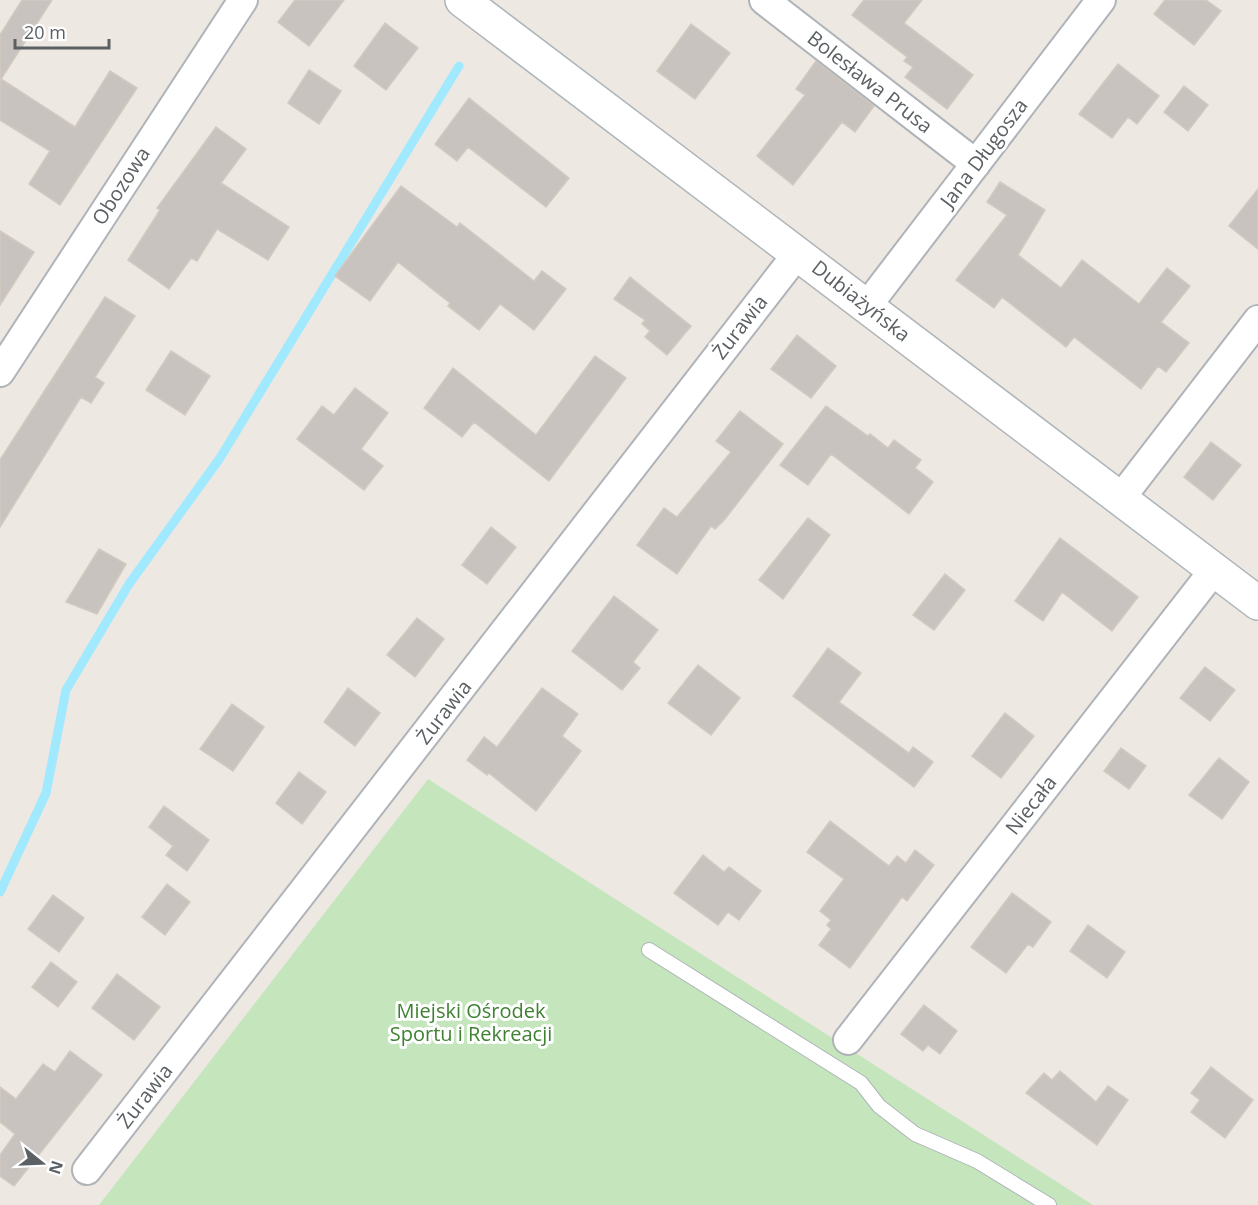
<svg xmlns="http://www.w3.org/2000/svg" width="1258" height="1205" viewBox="0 0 1258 1205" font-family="'Open Sans',sans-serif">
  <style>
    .green { fill: #c5e6bd }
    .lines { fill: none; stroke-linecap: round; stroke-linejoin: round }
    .stream { stroke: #a0e9ff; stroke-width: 9 }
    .building { fill: #c8c3bf; stroke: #d2c9c0; stroke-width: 1.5 }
    .lane-casing { stroke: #afb4b8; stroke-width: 16 }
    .street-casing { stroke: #afb4b8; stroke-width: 32 }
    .secondary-casing { stroke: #aeb4b8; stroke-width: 36 }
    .lane { stroke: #fff; stroke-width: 14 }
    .street { stroke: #fff; stroke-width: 28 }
    .secondary { stroke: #fff; stroke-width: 33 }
    .labels { text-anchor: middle; stroke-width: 6; stroke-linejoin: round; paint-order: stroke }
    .street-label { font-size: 20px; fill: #5a6063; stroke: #fff }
    .park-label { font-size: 20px; fill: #3f8232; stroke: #fff }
  </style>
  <rect width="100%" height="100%" fill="#ede8e2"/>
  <path class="green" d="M428,779L1093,1205H99Z"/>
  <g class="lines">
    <path class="stream" d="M0,892L46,793L66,690L129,584L220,458L459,66"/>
  </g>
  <path class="building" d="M22,0H52L1,79L75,127L110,71L137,88L60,205L29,184L50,151L0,120V35Z
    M295,0H344L309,46L278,22Z
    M864,0H922L904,23L973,75L947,109L905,77L913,67L904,61L907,57L852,15Z
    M1165,0H1206L1221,11L1194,45L1154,14Z
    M385,23L418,48L386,90L354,66Z
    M691,24L730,53L695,99L657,71Z
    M816,61L874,106L855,132L842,122L793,185L757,156L805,95L796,89Z
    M1118,64L1159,96L1137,124L1128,117L1112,138L1079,114Z
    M309,70L341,91L319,124L288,103Z
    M1184,86L1208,105L1188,131L1164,112Z
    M469,98L569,178L546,207L468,147L457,161L435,144Z
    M216,127L246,149L221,183L289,227L268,260L217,229L197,261L191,258L169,289L128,260L160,210L157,208Z
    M1000,182L1045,210L1018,255L1061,288L1082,260L1139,304L1167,268L1190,286L1161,322L1189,343L1166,372L1158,366L1141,389L1074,337L1066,347L1002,297L994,308L956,280L1007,215L987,202Z
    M401,186L457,227L460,223L534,281L542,271L566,289L534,330L500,304L479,330L448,306L450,303L398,262L370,301L335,276Z
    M1258,189V249L1229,226Z
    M0,231L34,252L0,305Z
    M630,277L691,326L667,355L645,337L650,331L642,324L645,320L614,299Z
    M105,297L135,316L95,377L104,383L91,403L81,397L0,527V460Z
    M797,335L836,366L811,398L771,369Z
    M171,351L210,376L185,415L146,390Z
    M595,356L626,378L549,481L474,422L462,437L424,408L453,368L536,435Z
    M355,388L388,413L361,449L383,466L364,490L297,439L322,406L334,415Z
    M826,406L868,436L870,434L888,448L894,440L921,460L915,468L933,482L909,514L831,454L808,485L780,465Z
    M740,411L783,444L725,519L715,529L711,526L677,574L637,545L664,508L677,517L731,452L716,441Z
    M1211,442L1241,465L1213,500L1184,477Z
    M808,518L830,535L783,599L759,580Z
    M491,527L516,547L487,584L462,565Z
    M1060,538L1138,597L1112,631L1062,592L1043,621L1015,601Z
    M99,549L126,564L97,614L66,602Z
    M945,574L965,590L934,630L913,615Z
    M614,596L658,630L633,662L640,668L622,690L572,651Z
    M417,618L444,639L415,677L387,655Z
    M828,648L861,673L839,702L909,753L913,747L933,762L914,787L793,696Z
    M698,665L740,698L711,735L668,703Z
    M1205,667L1235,690L1210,721L1180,698Z
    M348,688L380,713L355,746L324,722Z
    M542,688L578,714L562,736L581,751L536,811L489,773L487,775L467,760L484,737L497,747Z
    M232,704L264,727L233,771L200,749Z
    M1005,713L1034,736L1001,778L972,756Z
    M1121,748L1146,766L1129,789L1104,771Z
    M1219,758L1249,782L1222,819L1189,795Z
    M299,772L326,792L302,824L276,803Z
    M164,806L209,840L187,871L166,855L173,846L149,827Z
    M830,821L889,866L897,856L906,863L915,850L934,865L907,901L902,897L850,968L819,945L831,929L827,925L831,920L820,911L844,879L807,852Z
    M703,855L724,872L729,867L761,891L739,920L728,912L718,925L674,893Z
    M167,884L190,902L165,935L142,917Z
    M1012,893L1051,922L1033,947L1028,944L1006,973L971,947Z
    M53,895L84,918L59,952L28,929Z
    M1088,925L1125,952L1107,978L1070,951Z
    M51,962L77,982L58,1007L32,987Z
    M117,974L160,1007L134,1040L92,1008Z
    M924,1005L957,1031L940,1054L928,1045L923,1051L901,1034Z
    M70,1051L102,1075L14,1186L0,1176V1155L15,1134L0,1122V1087L16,1099L43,1064L55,1072Z
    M1211,1067L1253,1100L1225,1138L1191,1112L1200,1100L1191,1093Z
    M1060,1071L1096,1102L1108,1086L1128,1100L1097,1145L1026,1093L1044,1073L1052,1080Z"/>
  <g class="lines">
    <g class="lane-casing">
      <path id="lane" d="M649,950L861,1083L879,1106L915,1134L977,1161L1049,1205"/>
    </g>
    <g class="street-casing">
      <path id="street" d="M764,0L976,164
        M867,306L1101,0
        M0,372L243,0
        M1120,499L1258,320
        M848,1040L1214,570
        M87,1170L798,253"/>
    </g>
    <g class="secondary-casing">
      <path id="secondary" d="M462,0L1258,603"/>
    </g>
    <use href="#lane" class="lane"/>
    <use href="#street" class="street"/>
    <use href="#secondary" class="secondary"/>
  </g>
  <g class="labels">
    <g class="street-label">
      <text transform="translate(870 82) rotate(38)" y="7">Bolesława Prusa</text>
      <text transform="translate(984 153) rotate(-53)" y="7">Jana Długosza</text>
      <text transform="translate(121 186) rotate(-57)" y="7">Obozowa</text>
      <text transform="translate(861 301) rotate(38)" y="7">Dubiażyńska</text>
      <text transform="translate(740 327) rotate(-52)" y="7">Żurawia</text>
      <text transform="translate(444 712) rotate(-52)" y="7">Żurawia</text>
      <text transform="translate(1031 805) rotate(-52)" y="7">Niecała</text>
      <text transform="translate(145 1096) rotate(-52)" y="7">Żurawia</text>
    </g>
    <g class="park-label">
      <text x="471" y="1018">Miejski Ośrodek<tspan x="471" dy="23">Sportu i Rekreacji</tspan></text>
    </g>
  </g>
  <g transform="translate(42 1163) rotate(108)" stroke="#ffffff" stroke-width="4.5" paint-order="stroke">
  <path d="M0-4.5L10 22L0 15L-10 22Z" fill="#5a6063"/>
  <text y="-9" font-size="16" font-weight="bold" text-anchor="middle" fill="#5a6063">N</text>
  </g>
  <path d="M15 39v9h94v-9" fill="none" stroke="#5a6063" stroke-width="3"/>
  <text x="24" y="39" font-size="18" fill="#5a6063" stroke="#ffffff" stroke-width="4.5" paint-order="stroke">20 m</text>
</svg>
